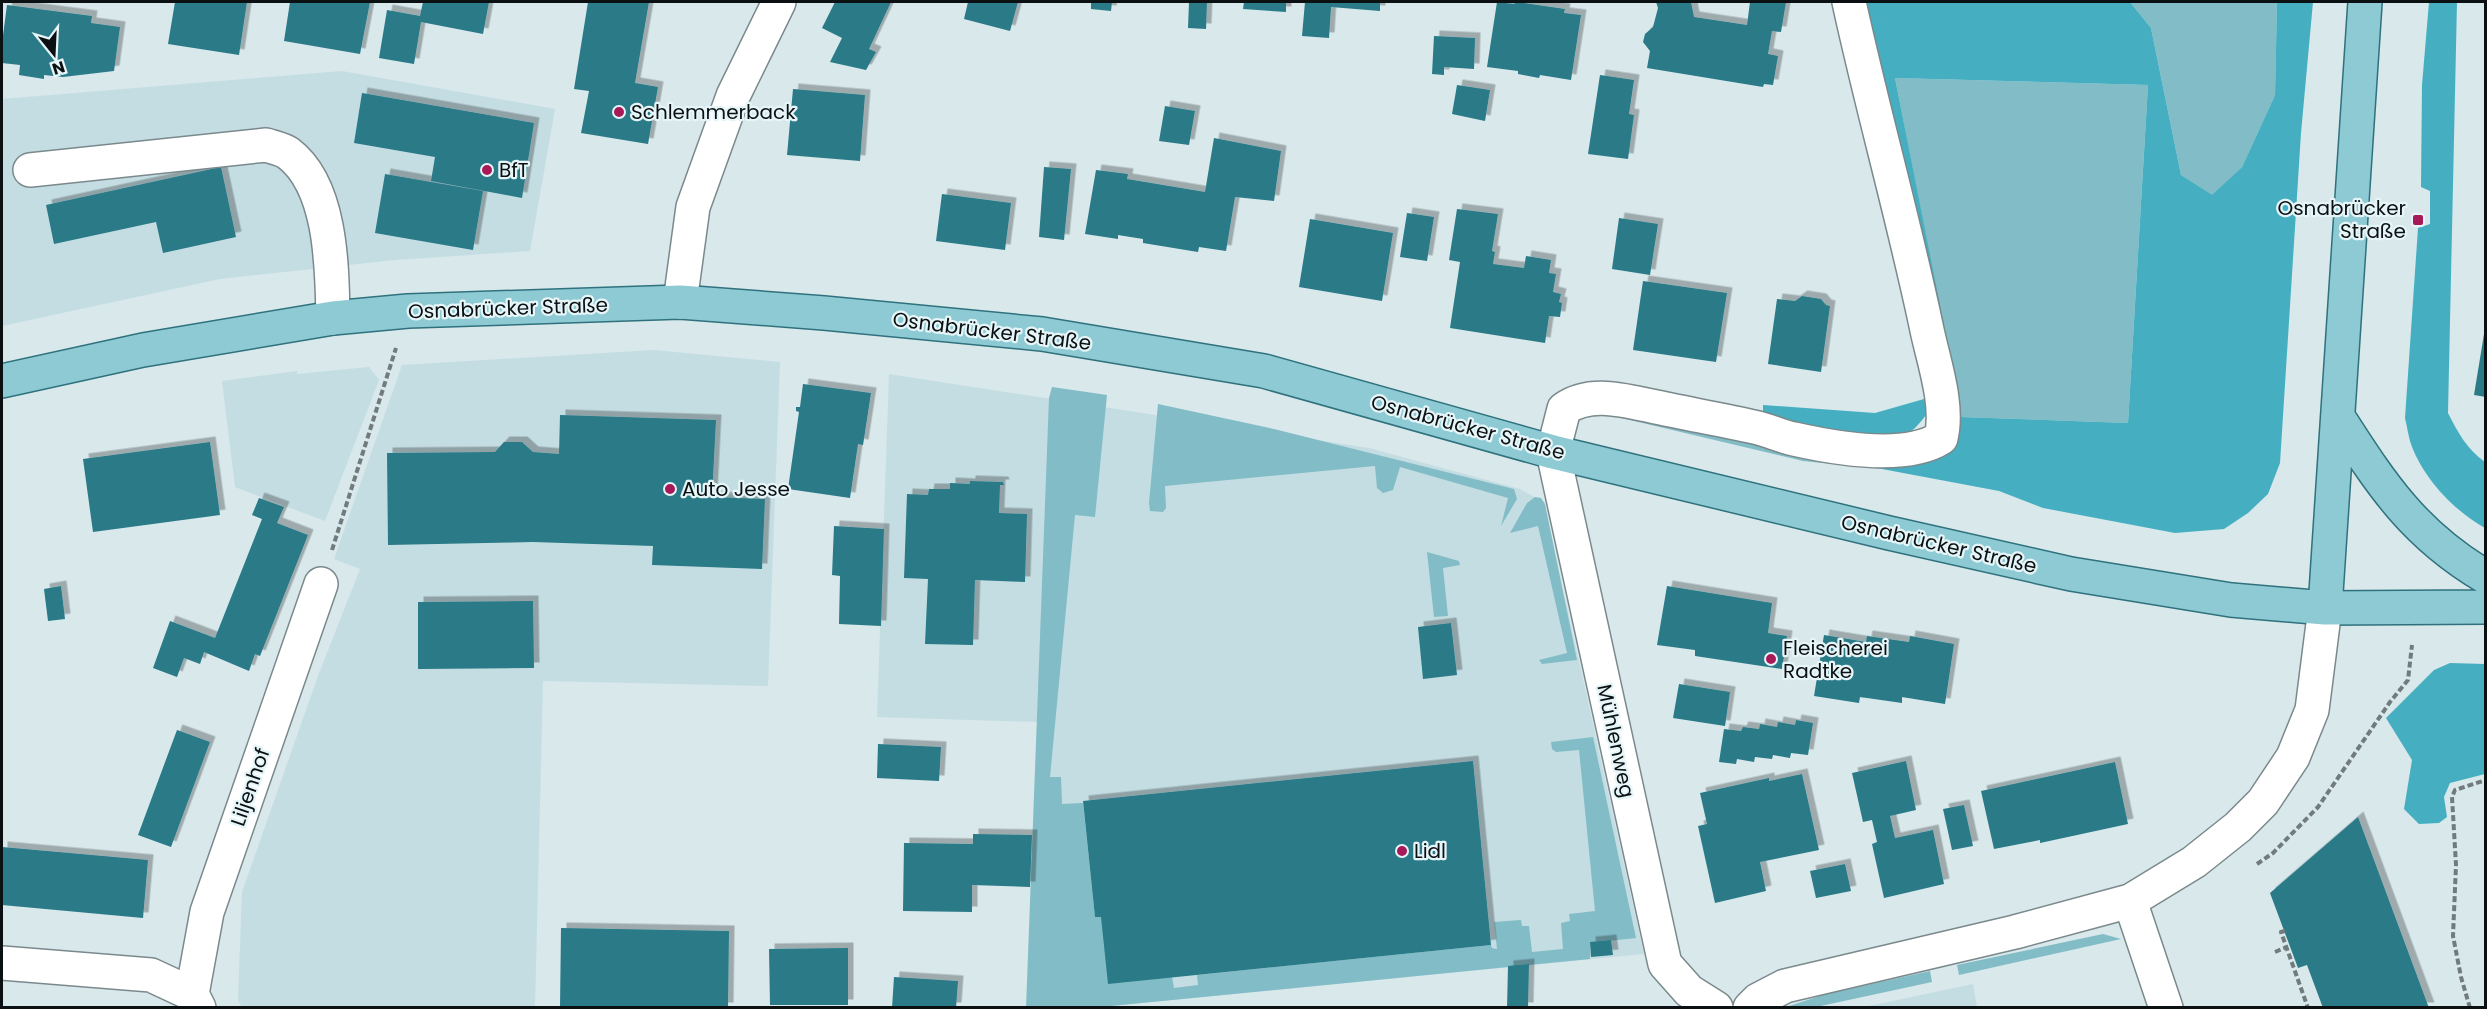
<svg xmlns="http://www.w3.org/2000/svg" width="2487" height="1009" viewBox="0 0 2487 1009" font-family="Poppins,sans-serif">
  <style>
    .built { fill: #c4dde2 }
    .green { fill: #82bcc7 }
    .forest { fill: #45afc1 }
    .building { fill: #297a88; filter: url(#shadow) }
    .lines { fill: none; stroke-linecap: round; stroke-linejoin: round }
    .minor-casing { stroke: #7a898c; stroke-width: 36 }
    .major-casing { stroke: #2f727d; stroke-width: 36 }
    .path { stroke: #717b7e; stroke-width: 4; stroke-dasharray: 6 3; stroke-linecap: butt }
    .minor { stroke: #fff; stroke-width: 33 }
    .major { stroke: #8ecad4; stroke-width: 33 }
    .poi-dot { fill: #a81958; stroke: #e5f5f8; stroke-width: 2 }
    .labels { text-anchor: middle; stroke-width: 4.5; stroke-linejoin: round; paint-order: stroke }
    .poi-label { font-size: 20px; fill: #0b1012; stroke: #e5f5f8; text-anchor: start }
    .street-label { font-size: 20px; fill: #0b1012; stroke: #e5f5f8 }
  </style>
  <defs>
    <filter id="shadow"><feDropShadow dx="5.5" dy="-5.5" stdDeviation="0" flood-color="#0004"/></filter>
  </defs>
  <rect width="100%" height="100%" fill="#d8e8eb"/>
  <path class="built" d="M342,71L555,109L530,251L395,260L220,279L2,326V99Z
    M654,350L780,362L768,686L543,681L535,1007L242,1008L238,1000L242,892L318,676L360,569L334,559L402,365Z
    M369,367L379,380L325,521L235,487L222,381L297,371V374Z
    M889,374L1369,448L1520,489L1533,496L1543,504L1547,517L1644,954L1101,1007L1037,722L877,717Z
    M1973,984L1977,1007H1864Z"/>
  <path class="green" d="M2130,2H2277L2275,95L2242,167L2212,196L2181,175L2151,28Z
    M1895,78L2148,85L2128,423L1961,417Z
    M1052,387L1107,395L1095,517L1075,515L1050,777H1061L1062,804L1083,803L1095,917H1101L1172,977L1174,988L1198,985L1197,975L1491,945L1492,948L1497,949L1494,922L1521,920L1522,926H1529L1532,952L1563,949L1561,923L1570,921L1569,914L1595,911L1579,750L1556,752L1552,749L1551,742L1593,737L1636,938L1590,943V959L1101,1007L1026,1008L1049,398Z
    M1158,404L1274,429L1514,489L1517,499L1501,526L1508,498L1400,467L1393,490L1383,493L1377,488L1375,466L1165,486L1166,508L1163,512L1150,511L1149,503Z
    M1609,415L1871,463L1882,469L1803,461Z
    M1535,497L1541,498L1545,504L1577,660L1542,664L1539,660L1567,653L1538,526L1510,533L1527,503Z
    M1427,552L1459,561L1460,565L1443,568L1448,616L1434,617Z
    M2103,934L2121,939L1959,975L1957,965Z
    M1930,971L1932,982L1816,1007H1786L1826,994Z"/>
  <path class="forest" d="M1867,2H2130L2151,28L2181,175L2212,195L2242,167L2275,95L2277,2H2313L2301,133L2280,463L2268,494L2248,513L2224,529L2175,533L2043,508L1999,491L1882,469L1871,463L1951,448L1961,417L2128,423L2148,85L1895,78L1951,361L1874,63Z
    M2429,2H2457L2448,413C2458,433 2467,449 2485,462V528C2454,511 2421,476 2410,441C2408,434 2407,426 2405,418L2418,228L2430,224V191L2421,187L2422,85Z
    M1931,397L1932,409C1925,415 1918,427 1910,432C1881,449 1794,425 1763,417V405L1875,413Z
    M2450,663L2485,664V774L2450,783L2444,797L2447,817L2439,823L2419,824L2404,809L2412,760L2386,718L2434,670Z"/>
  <path class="building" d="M175,2H247L239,55L168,44Z
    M290,2H370L360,54L284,41Z
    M423,2H489L483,34L421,22L414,64L379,58L387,10L420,16Z
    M588,2H649L635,83L658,87L648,144L581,133L589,91L574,89Z
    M835,2H891L869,49L876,52L866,70L830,62L842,38L822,28Z
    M968,2H1018L1010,31L964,19Z
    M1091,2H1112L1111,11L1091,9Z
    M1189,2H1207L1206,29L1188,28Z
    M1244,2H1286V12L1243,9Z
    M1305,2H1380V11L1331,7L1329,38L1302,36Z
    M1497,2L1514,4L1517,2L1565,9L1564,13L1581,15L1571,80L1540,75L1539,78L1518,74V71L1487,67Z
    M1656,2H1691L1694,17L1747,25L1750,2H1786L1781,32L1772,31L1768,54L1778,56L1773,85L1764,84L1763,87L1647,68L1650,51L1643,42L1645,34L1653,27L1658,8Z
    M7,5L92,16L91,23L120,27L114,71L63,77L44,75V79L19,75L20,65L2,63V43Z
    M1434,36L1475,38L1474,69L1444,67V75L1432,74Z
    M1600,75L1634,80L1629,114L1634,115L1628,159L1588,154Z
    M1457,85L1490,90L1485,121L1452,114Z
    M793,89L865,95L860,161L787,155Z
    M362,93L534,123L522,198L431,181L435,157L354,143Z
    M1165,106L1195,111L1189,145L1159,141Z
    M1214,138L1281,151L1274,201L1235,197L1226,251L1199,247L1198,252L1143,243V239L1118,235V239L1085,234L1096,170L1128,174L1127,179L1205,192Z
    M221,167L236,237L163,253L156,222L54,244L46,205Z
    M1044,167L1071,169L1064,240L1039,237Z
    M385,174L483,191L473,250L375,233Z
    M942,194L1011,203L1005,250L936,241Z
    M1457,209L1498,214L1492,251L1495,252L1493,264L1524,268L1526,256L1551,260L1549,273L1556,274L1553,292L1561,294L1559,302L1562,303L1560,317L1549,316L1545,343L1450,328L1460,262L1449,260Z
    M1407,213L1434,217L1427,261L1400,257Z
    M1619,218L1658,224L1650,275L1612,269Z
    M1310,219L1393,233L1382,301L1299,287Z
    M1643,281L1727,293L1716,362L1633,350Z
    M1802,296L1821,299L1826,305L1830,306L1821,372L1768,364L1777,299L1795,301Z
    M2484,334H2486V397L2474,395Z
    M803,384L871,393L863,445L858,444L850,498L788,489L799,412L796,411V407H800Z
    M560,415L716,420L712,497L765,499L762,569L652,565L653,546L533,542L388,545L387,453L495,452L504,442H522L533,452L559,454Z
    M210,442L220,515L93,532L83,459Z
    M970,481L1003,482L1004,485H1000L999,513L1027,514L1025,582L975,580L973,645L925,644L928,579L904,578L907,494L928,495L929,489H950V483L970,484Z
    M259,498L284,507L277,523L308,535L260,656L255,654L249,671L204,652L200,664L184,658L177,677L153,668L170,621L215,638L262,519L252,515Z
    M834,526L884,529L881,626L839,624L840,576L832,575Z
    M61,586L65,619L48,621L44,589Z
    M1667,586L1772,603L1768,633L1787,636L1782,669L1695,656V650L1657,645Z
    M533,601L534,668L418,669V602Z
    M1451,623L1457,675L1423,679L1418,627Z
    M1824,635L1866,642L1867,636L1909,642L1910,636L1954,644L1945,704L1902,697V703L1860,697L1859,703L1814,696Z
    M1679,684L1730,692L1725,726L1673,718Z
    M1796,720L1813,723L1808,755L1791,753L1790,758L1773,755L1772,759L1755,757L1754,762L1737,759L1736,764L1719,762L1724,729L1741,731L1743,727L1759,729L1760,724L1777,727L1778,722L1795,725Z
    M177,730L210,742L171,847L138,835Z
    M878,744L941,747L939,781L877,778Z
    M1473,761L1491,945L1108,984L1101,917H1095L1083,801Z
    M1906,761L1916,810L1890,816L1895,838L1933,830L1944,884L1884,898L1872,844L1877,842L1872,820L1863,822L1852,773Z
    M2115,762L2128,824L2040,843V840L1994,849L1981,791Z
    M1802,774L1819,850L1760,862L1766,891L1715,903L1698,826L1707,824L1700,793L1769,778V781Z
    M1964,805L1973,846L1952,850L1943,809Z
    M2358,817L2429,1008H2323L2307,965L2298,968L2270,893Z
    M973,834L1032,835L1030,887L972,885V912L903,911L904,843L973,844Z
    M2,847L148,860L143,918L2,905Z
    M1845,864L1851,891L1816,898L1810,871Z
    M561,928L729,931L728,1008H560Z
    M1611,940L1613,955L1591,957L1590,942Z
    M848,948V1005H770L769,949Z
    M1529,964L1528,1008H1507L1508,966Z
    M894,977L958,981L956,1008H892Z"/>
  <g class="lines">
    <g class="minor-casing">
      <path id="minor" d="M30,170L266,145C272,147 282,149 288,153C332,186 332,268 333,318
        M680,302L693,207L733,96L779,2
        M2130,901L2166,1008
        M2,963L151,975L192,994L199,1008
        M192,994L207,912L321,584
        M1716,1008L1689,991L1665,964L1553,452L1564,409C1591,390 1625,401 1656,407C1689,414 1722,420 1754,427C1768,430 1780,436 1794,439C1834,448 1905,461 1941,438C1949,405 1934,363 1927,330C1904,220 1873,112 1849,2
        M1750,1008L1758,1000L1785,986L2015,932L2130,901L2194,862L2238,827L2263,802L2293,757L2312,710L2325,608"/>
    </g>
    <g class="major-casing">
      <path id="major" d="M2,381L143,350L333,318L408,311L680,302L824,313L1042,334L1264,371L1553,452L1889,533L2071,574L2231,600L2325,608L2486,607
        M2340,420C2383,487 2415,535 2486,577
        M2325,608C2340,406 2350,204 2365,2"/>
    </g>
    <path class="path" d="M332,550L396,348
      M2257,864L2273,853L2318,807L2390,702L2408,680L2412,645
      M2285,931L2281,932L2308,1008
      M2275,952L2287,947
      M2470,1008L2461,977L2453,936L2456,865L2452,797L2455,790L2486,780"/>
    <use href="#minor" class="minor"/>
    <use href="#major" class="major"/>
  </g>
  <g class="poi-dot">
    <circle cx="619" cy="112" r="6"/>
    <circle cx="487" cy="170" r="6"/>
    <rect x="2412" y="214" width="12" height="12" rx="3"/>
    <circle cx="670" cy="489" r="6"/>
    <circle cx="1771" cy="659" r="6"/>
    <circle cx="1402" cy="851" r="6"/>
  </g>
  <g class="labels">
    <g class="poi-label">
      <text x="631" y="119">Schlemmerback</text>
      <text x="499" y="177">BfT</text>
      <text x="2406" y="215" text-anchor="end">Osnabrücker<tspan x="2406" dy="23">Straße</tspan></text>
      <text x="682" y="496">Auto Jesse</text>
      <text x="1783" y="655">Fleischerei<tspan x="1783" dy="23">Radtke</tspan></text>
      <text x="1414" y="858">Lidl</text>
    </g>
    <g class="street-label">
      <text transform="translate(508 308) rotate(-2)" y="7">Osnabrücker Straße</text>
      <text transform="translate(992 331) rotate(7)" y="7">Osnabrücker Straße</text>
      <text transform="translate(1468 427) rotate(15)" y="7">Osnabrücker Straße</text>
      <text transform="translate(1939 544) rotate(13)" y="7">Osnabrücker Straße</text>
      <text transform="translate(1616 741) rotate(78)" y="7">Mühlenweg</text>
      <text transform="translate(250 787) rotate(-71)" y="7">Liljenhof</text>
    </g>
  </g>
  <rect width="2487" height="1009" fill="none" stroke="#0b1012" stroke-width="6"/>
  <g transform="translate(54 54) rotate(162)" stroke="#e5f5f8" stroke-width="4.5" paint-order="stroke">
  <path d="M0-4.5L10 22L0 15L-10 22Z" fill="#0b1012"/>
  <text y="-9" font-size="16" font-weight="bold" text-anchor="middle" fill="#0b1012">N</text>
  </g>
</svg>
